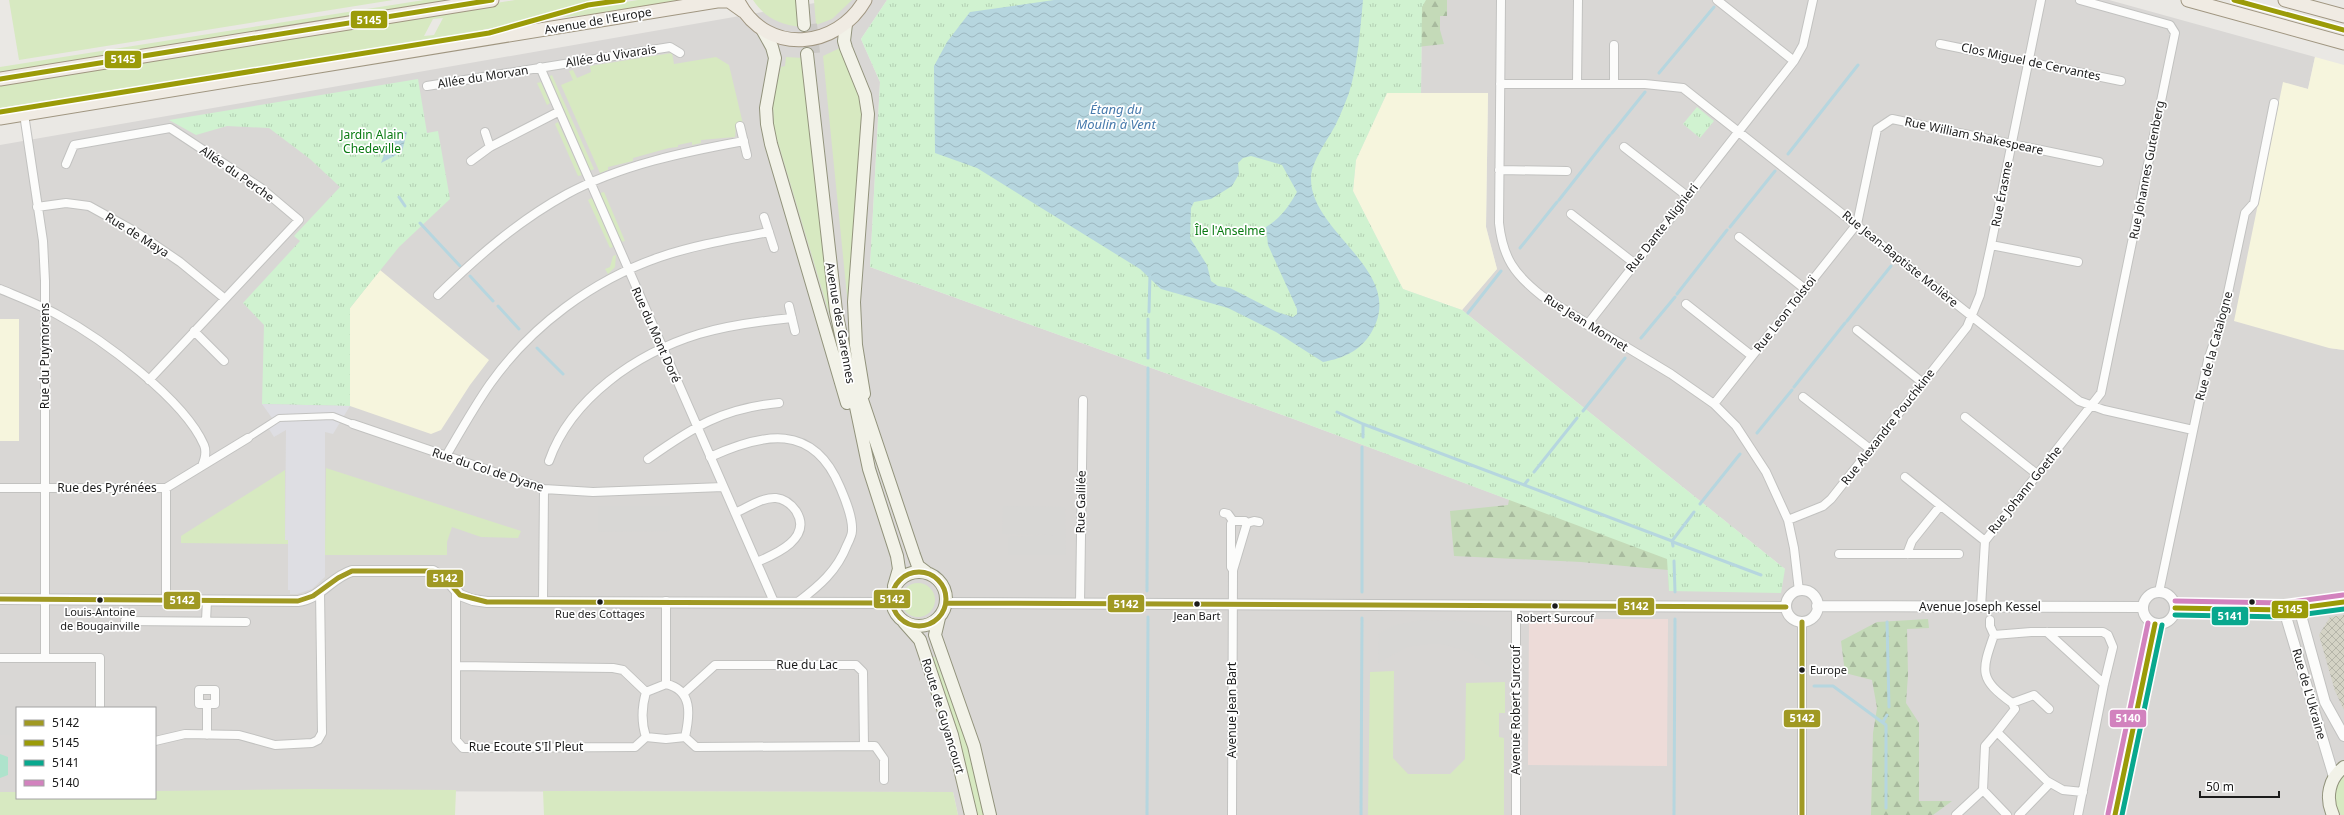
<svg xmlns="http://www.w3.org/2000/svg" width="2344" height="815" viewBox="0 0 2344 815" font-family="'Noto Sans',sans-serif">
  <style>
    .residential { fill: #d9d7d5 }
    .commercial { fill: #eddbd8 }
    .education { fill: #f6f5dd }
    .religious { fill: #d8d7d5 }
    .construction { fill: url(#construction-cross-hatch) }
    .grass { fill: #d7e9c1; fill-rule: evenodd }
    .forest { fill: url(#forest-firs) }
    .park { fill: url(#park-tufts) }
    .pitch { fill: #aee3cc }
    .plaza { fill: #dedee3 }
    .water { fill: url(#water-waves); fill-rule: evenodd }
    .lines { fill: none; stroke-linecap: round; stroke-linejoin: round }
    .stream { stroke: #b6d6df; stroke-width: 3 }
    .secondary-tunnel { stroke: #cbc9c6; stroke-width: 12; stroke-dasharray: 12 6; stroke-linecap: butt }
    .pedestrian-casing { stroke: #c2c2c0; stroke-width: 8 }
    .minor-casing { stroke: #c2c2c0; stroke-width: 10 }
    .tertiary-casing { stroke: #c2c2c0; stroke-width: 12 }
    .secondary-casing { stroke: #92937c; stroke-width: 14 }
    .primary-casing { stroke: #a09681; stroke-width: 15 }
    .pedestrian { stroke: #fcfcfb; stroke-width: 6 }
    .minor { stroke: #fcfcfb; stroke-width: 8 }
    .tertiary { stroke: #fcfcfb; stroke-width: 10 }
    .secondary { stroke: #f2f2e8; stroke-width: 12 }
    .primary { stroke: #f0ebe3; stroke-width: 13 }
    .bus-1-casing { stroke: #fff; stroke-width: 8 }
    .bus-2-casing { stroke: #fff; stroke-width: 8 }
    .bus-3-casing { stroke: #fff; stroke-width: 8 }
    .bus-4-casing { stroke: #fff; stroke-width: 8 }
    .bus-1 { stroke: #a09923; stroke-width: 5 }
    .bus-2 { stroke: #9b9b08; stroke-width: 5 }
    .bus-3 { stroke: #09a88e; stroke-width: 5 }
    .bus-4 { stroke: #d282be; stroke-width: 5 }
    .bus-dot { fill: #1b1b1b; stroke: #fff; stroke-width: 1.5 }
    .labels { text-anchor: middle; stroke-width: 3.5; stroke-linejoin: round; paint-order: stroke }
    .bus-label { font-size: 11px; fill: #1b1b1b; stroke: #fff }
    .street-label { font-size: 12px; fill: #1b1b1b; stroke: #fff }
    .park-label { font-size: 12px; fill: #097a11; stroke: #fff }
    .water-label { font-size: 13px; font-style: italic; fill: #477aac; stroke: #fff }
    .line-badge { stroke: #fff; stroke-width: 1.5 }
    .badge-label { font-size: 11px; text-anchor: middle; font-weight: bold; fill: #fff }
  </style>
  <defs>
    <pattern id="construction-cross-hatch" width="8" height="8" patternUnits="userSpaceOnUse"><rect width="8" height="8" fill="#d4d3c5"/><path d="M0 0l8 8M0 8l8-8" fill="none" stroke="#b5b5a9"/></pattern>
    <pattern id="forest-firs" width="22" height="20" patternUnits="userSpaceOnUse"><rect width="22" height="20" fill="#c4dab8"/><path d="M5 1l3.5 6h-7zM16 11l3.5 6h-7z" fill="#a8ba9e"/></pattern>
    <pattern id="park-tufts" width="24" height="20" patternUnits="userSpaceOnUse"><rect width="24" height="20" fill="#d0f2d0"/><path d="M3 7l-1-3M5 7V3M7 7l1-3M15 17l-1-3M17 17v-4M19 17l1-3" fill="none" stroke="#b2cfb2"/></pattern>
    <pattern id="water-waves" width="16" height="10" patternUnits="userSpaceOnUse"><rect width="16" height="10" fill="#b6d6df"/><path d="M0 5q4-4 8 0t8 0" fill="none" stroke="#9cb7bf"/></pattern>
  </defs>
  <rect width="100%" height="100%" fill="#eae8e4"/>
  <path class="residential" d="M832,0H887L861,39L880,82L870,267L1299,421L1668,559L1785,569L1462,310L1497,269L1486,227L1488,94L1421,93L1422,7L1426,0H2109L2315,57L2308,89L2283,83L2329,348L2344,350V815H958L953,792L155,791V708H17V792H0V145Z"/>
  <path class="commercial" d="M1529,619H1668L1667,766L1528,765Z"/>
  <path class="education" d="M2315,57L2344,65V350L2329,348L2234,321L2283,82L2308,89Z
    M1387,93H1488L1486,227L1497,269L1462,310L1403,289L1353,191L1356,160Z
    M380,270L489,360L470,385L441,430L431,434L350,406V308Z
    M0,319H19V441H0Z"/>
  <path class="religious" d="M598,506H670V531L598,532Z
    M1003,506L1065,507L1066,555H1008V537L1053,535L1002,534Z
    M1421,620L1466,621L1490,627V667L1467,651L1441,644H1431L1407,647L1378,663L1379,633L1395,625Z
    M0,710H17V735H0Z"/>
  <path class="construction" d="M2344,615V710L2335,691L2319,635L2330,617Z"/>
  <path class="grass" d="M9,0H393L19,60Z
    M424,0H455L0,73V67Z
    M515,0H592L502,26L453,36L0,108V83ZM443,18L434,35L424,36L433,19Z
    M638,0H684L589,15L563,17L588,8Z
    M753,0H798L800,27C779,24 765,18 753,0Z
    M814,0H852L832,19L816,25Z
    M840,48L860,92L863,110L850,271L849,316L823,56Z
    M672,53L674,64L716,57L729,65L743,124L736,127L735,137L701,140V143L692,145V142L678,145V147L669,148L633,158V161L608,167V170L600,173L561,85L573,80L569,71L573,70L577,78L591,72L590,66Z
    M786,57L803,58L844,363L774,129L773,103L781,67L785,66Z
    M552,75L594,169L590,171L548,77Z
    M541,82L550,103L547,105L537,83Z
    M558,122L582,175L578,176L555,124Z
    M604,192L625,241L621,242L600,193Z
    M592,198L613,247L610,248L588,200Z
    M616,255L615,267L608,274L605,269L610,267L613,256Z
    M326,468L521,531L518,538L481,537L452,527L447,542V555H325Z
    M285,470V540H288V544L181,543V536Z
    M901 600a17 17 0 1 1 34 0a17 17 0 1 1-34 0Z
    M933,657H935L967,744L984,815H976L953,723Z
    M1394,671L1393,758L1408,774H1450L1465,759L1466,683L1505,682V713H1499V737L1504,738V815H1368L1370,672Z
    M2344,774V815H2341C2330,801 2335,787 2344,774Z
    M313,789L456,790L455,815H0V792H17V798H155V791Z
    M543,791L953,792L958,815H544Z"/>
  <path class="forest" d="M1402,0H1447V16H1440V30L1444,44L1417,47Z
    M1511,490L1760,577L1669,591L1668,570L1581,562L1454,556L1450,511L1508,505Z
    M1928,619L1929,628L1907,629L1908,675L1906,703L1919,723V801H1952L1933,815H1871L1873,733L1877,708L1872,680L1845,673L1841,641L1877,622Z"/>
  <path class="park" d="M887,0H1426L1422,7L1421,93H1387L1356,160L1353,191L1403,289L1462,310L1785,569L1781,593L1669,591L1667,559L1299,421L870,267L880,82L861,39Z
    M418,79L427,133L438,131L450,199L399,247L350,308V406L262,404L264,325L243,303L300,241L294,236L340,187L310,159L269,128L227,126L196,135L169,120Z
    M1697,107L1714,121L1700,138L1683,124Z"/>
  <path class="pitch" d="M0,754L8,757V775L0,778Z"/>
  <path class="plaza" d="M262,404L350,406L333,434L325,432V577L312,589L297,594H290V590H288V540H285L286,430L274,437L267,426L274,421Z"/>
  <path class="water" d="M1054,0H1363C1360,31 1358,63 1349,93C1345,103 1341,114 1336,124C1329,138 1310,163 1311,179C1311,234 1408,272 1371,333C1360,351 1344,358 1323,362L1276,332L1228,308L1161,289L1140,269L977,168L935,153L934,66L947,42L970,12ZM1251,156L1282,165L1297,192C1289,206 1280,219 1266,227L1268,245L1297,309V314L1293,317L1277,312L1230,288L1218,286L1211,281L1207,265L1190,238L1191,208L1194,202L1211,199L1232,186L1239,174L1238,163L1243,158Z
    M393,129L407,132L402,152L381,163Z"/>
  <g class="lines">
    <path class="stream" d="M1659,73L1714,7
      M1612,133L1645,92
      M1788,154L1858,65
      M399,197L405,206
      M1559,200L1610,135
      M420,223L460,266
      M1730,227L1775,171
      M1520,248L1557,202
      M470,276L493,301
      M1677,294L1727,230
      M498,306L519,329
      M1149,312L1150,274
      M1468,313L1501,271
      M1847,321L1891,266
      M1641,338L1675,297
      M537,348L563,374
      M1148,358V319
      M1794,387L1845,323
      M1583,411L1625,358
      M1337,412L1363,424L1672,541L1673,546
      M1363,424V437
      M1757,433L1792,390
      M1534,472L1577,418
      M1524,485L1528,480
      M1700,504L1740,454
      M1672,541L1694,512
      M1673,542L1761,575
      M1674,561L1675,592
      M1147,591L1148,368
      M1362,592V447
      M1887,622L1889,707
      M1814,686H1833L1886,725V808
      M1883,722L1887,715
      M1147,815L1148,617
      M1361,815L1362,618
      M1674,815L1675,619"/>
    <path class="secondary-tunnel" d="M811,24L814,53"/>
    <g class="pedestrian-casing">
      <path id="pedestrian" d="M248,438L279,418L333,416L353,424"/>
    </g>
    <g class="minor-casing">
      <path id="minor" d="M1501,0L1499,223C1503,258 1514,274 1542,296L1671,374L1714,404L1736,426L1766,472L1788,520L1794,548L1799,591
        M1717,0L1794,61
        M1940,44L2121,81
        M1614,45V84
        M540,67L774,602
        M1577,83L1578,0
        M1500,84H1645L1683,88L2079,401L2104,410L2193,430
        M427,86L670,47L680,53
        M24,114L43,241L45,281V658H100V708
        M740,126L747,155
        M485,132L490,147
        M1624,147L1687,196
        M471,161L490,147L558,112
        M66,164L74,145L170,128L261,188L299,220L149,380
        M1499,170L1567,171
        M37,207L66,203L89,206L136,232L180,262L224,298
        M1571,214L1634,263
        M764,217L774,248
        M1739,237L1805,289
        M1991,245L2078,262
        M0,289C19,297 40,305 58,315C102,339 184,399 204,445C207,452 205,459 202,466
        M438,295C478,256 518,221 567,194C621,165 684,152 744,141
        M1686,304L1752,356
        M789,306L795,331
        M1587,325L1794,61L1803,45L1813,0
        M1857,330L1923,383
        M194,331L224,361
        M1803,397L1870,449
        M1714,404L1857,224L1877,129L1892,119L2099,162
        M1965,417L2038,475
        M353,424L544,489L593,492L723,487
        M446,456C460,432 474,407 490,384C531,326 593,280 660,257C695,245 732,239 769,232
        M710,457C763,433 813,422 840,487C845,499 853,517 852,531C852,535 849,541 847,545C837,571 819,586 798,602
        M648,459C693,427 723,408 779,403
        M549,461C571,398 637,353 699,334C729,325 761,321 792,318
        M1905,477L1985,541
        M0,488H166L248,438
        M166,488V599
        M735,513C747,508 762,497 776,498C785,499 791,504 796,511C813,538 776,554 757,562
        M1224,513L1228,514L1233,521
        M1788,520L1823,506L1831,499L1967,327L1980,295L1991,245L2041,0
        M1247,523L1254,521L1259,522
        M1839,554H1959
        M1907,554L1912,541L1940,506
        M2159,592L2208,360L2223,316L2245,213L2254,203L2274,103
        M456,593V740L463,748L635,747L646,737
        M543,601L544,489
        M1080,603L1083,400
        M1981,607L1985,541L2101,393L2175,33L2170,25L2080,0
        M1990,620V626L1994,635
        M125,621L246,622
        M206,621L207,600
        M2047,632L2104,684
        M0,658H45
        M457,666L613,668L623,670L646,692
        M666,684C693,690 690,715 685,737L666,739L646,737C641,722 642,706 646,692Z
        M666,684V601
        M199,690H215V704H199Z
        M684,693L715,665H856L863,672L864,746
        M2012,703L2015,709L1997,732L2047,781L2063,790L2083,792
        M207,704V735
        M2049,709L2034,695L2012,703C1979,679 1981,672 1994,635L2031,632H2103L2108,635L2113,647L2104,684L2078,815
        M1997,732L1985,746L1983,790L2007,815
        M685,737L696,747L875,746L884,759V780
        M155,741L185,734L239,735L275,745L312,743L318,740L322,733L320,591
        M1232,815L1233,570L1247,523L1245,521H1233L1231,524V567L1233,570
        M1516,815V606
        M1802,815V622
        M1956,815L1983,790
        M2019,815L2050,783
        M2115,815L2155,624"/>
    </g>
    <g class="tertiary-casing">
      <path id="tertiary" d="M1786 606a16 16 0 1 1 32 0a16 16 0 1 1-32 0Z
        M2143 608a16 16 0 1 1 32 0a16 16 0 1 1-32 0Z
        M0,599L298,601C320,599 331,577 352,571H433L446,579L460,595L473,600L487,602L891,603
        M946,603L1786,607
        M1817,606L2143,607
        M2175,608L2284,610L2344,602
        M2299,608L2325,702L2344,736
        M2284,610L2334,777"/>
    </g>
    <g class="secondary-casing">
      <path id="secondary" d="M802,0L804,25
        M846,24L844,41L846,48L865,95L868,114L854,302L856,345L864,394
        M762,29L772,47L775,58L766,108L767,124L771,144L847,403
        M807,54L836,311L869,469L897,556L899,569L894,586
        M857,385L914,555L918,566L926,572
        M892 599a27 27 0 1 1 54 0a27 27 0 1 1-54 0Z
        M939,618L935,635L974,746L990,815
        M904,622L920,640L952,735L971,815
        M2333,815C2325,798 2329,778 2344,767"/>
    </g>
    <g class="primary-casing">
      <path id="primary" d="M2188,0L2344,43
        M2285,0L2344,16
        M739,3C768,56 837,49 865,0
        M0,79L492,0
        M0,118L717,1H729L743,11"/>
    </g>
    <use href="#pedestrian" class="pedestrian"/>
    <use href="#minor" class="minor"/>
    <use href="#tertiary" class="tertiary"/>
    <use href="#secondary" class="secondary"/>
    <use href="#primary" class="primary"/>
    <g class="bus-1-casing">
      <path id="bus-1" d="M892 599a27 27 0 1 1 54 0a27 27 0 1 1-54 0Z
        M0,599L298,601L313,596L338,578L352,571H433L446,579L460,595L487,602L891,603
        M946,603L1786,607
        M1802,622V815"/>
    </g>
    <g class="bus-2-casing">
      <path id="bus-2" d="M2234,0L2344,30
        M0,79L492,0
        M0,112L489,33L588,5L623,0
        M2175,608L2284,610L2344,602
        M2115,815L2155,624"/>
    </g>
    <g class="bus-3-casing">
      <path id="bus-3" d="M2175,615L2284,617L2344,609
        M2122,815L2162,625"/>
    </g>
    <g class="bus-4-casing">
      <path id="bus-4" d="M2175,601L2284,603L2343,595
        M2108,814L2148,623"/>
    </g>
    <use href="#bus-1" class="bus-1"/>
    <use href="#bus-2" class="bus-2"/>
    <use href="#bus-3" class="bus-3"/>
    <use href="#bus-4" class="bus-4"/>
  </g>
  <g class="bus-dot">
    <circle cx="100" cy="600" r="3.5"/>
    <circle cx="600" cy="602" r="3.5"/>
    <circle cx="2252" cy="602" r="3.5"/>
    <circle cx="1197" cy="604" r="3.5"/>
    <circle cx="1555" cy="606" r="3.5"/>
    <circle cx="1802" cy="670" r="3.5"/>
  </g>
  <g class="labels">
    <g class="bus-label">
      <text x="100" y="616">Louis-Antoine<tspan x="100" dy="14">de Bougainville</tspan></text>
      <text x="600" y="618">Rue des Cottages</text>
      <text x="1197" y="620">Jean Bart</text>
      <text x="1555" y="622">Robert Surcouf</text>
      <text x="1810" y="674" text-anchor="start">Europe</text>
    </g>
    <g class="street-label">
      <text transform="translate(598 21) rotate(-10)" y="4">Avenue de l'Europe</text>
      <text transform="translate(611 56) rotate(-9)" y="4">Allée du Vivarais</text>
      <text transform="translate(2031 62) rotate(12)" y="4">Clos Miguel de Cervantes</text>
      <text transform="translate(483 77) rotate(-9)" y="4">Allée du Morvan</text>
      <text transform="translate(1974 136) rotate(12)" y="4">Rue William Shakespeare</text>
      <text transform="translate(2147 170) rotate(-79)" y="4">Rue Johannes Gutenberg</text>
      <text transform="translate(237 174) rotate(35)" y="4">Allée du Perche</text>
      <text transform="translate(2002 194) rotate(-79)" y="4">Rue Érasme</text>
      <text transform="translate(1662 228) rotate(-52)" y="4">Rue Dante Alighieri</text>
      <text transform="translate(137 235) rotate(32)" y="4">Rue de Maya</text>
      <text transform="translate(1900 259) rotate(39)" y="4">Rue Jean-Baptiste Molière</text>
      <text transform="translate(1785 314) rotate(-52)" y="4">Rue Leon Tolstoï</text>
      <text transform="translate(840 323) rotate(80)" y="4">Avenue des Garennes</text>
      <text transform="translate(1586 323) rotate(32)" y="4">Rue Jean Monnet</text>
      <text transform="translate(656 335) rotate(66)" y="4">Rue du Mont Doré</text>
      <text transform="translate(2214 346) rotate(-75)" y="4">Rue de la Catalogne</text>
      <text transform="translate(45 356) rotate(-90)" y="4">Rue du Puymorens</text>
      <text transform="translate(1888 427) rotate(-52)" y="4">Rue Alexandre Pouchkine</text>
      <text transform="translate(488 470) rotate(18)" y="4">Rue du Col de Dyane</text>
      <text x="107" y="492">Rue des Pyrénées</text>
      <text transform="translate(2025 490) rotate(-51)" y="4">Rue Johann Goethe</text>
      <text transform="translate(1081 502) rotate(-89)" y="4">Rue Galilée</text>
      <text x="1980" y="611">Avenue Joseph Kessel</text>
      <text x="807" y="669">Rue du Lac</text>
      <text transform="translate(2309 694) rotate(74)" y="4">Rue de L'Ukraine</text>
      <text transform="translate(1232 710) rotate(-90)" y="4">Avenue Jean Bart</text>
      <text transform="translate(1516 710) rotate(-90)" y="4">Avenue Robert Surcouf</text>
      <text transform="translate(943 716) rotate(73)" y="4">Route de Guyancourt</text>
      <text x="526" y="751">Rue Ecoute S'Il Pleut</text>
    </g>
    <g class="park-label">
      <text x="372" y="139">Jardin Alain<tspan x="372" dy="14">Chedeville</tspan></text>
      <text x="1230" y="235">Île l'Anselme</text>
    </g>
    <g class="water-label">
      <text x="1116" y="114">Étang du<tspan x="1116" dy="15">Moulin à Vent</tspan></text>
    </g>
  </g>
  <g class="line-badge">
    <rect x="350" y="10" width="38" height="19" rx="4" fill="#9b9b08"/>
    <rect x="104" y="50" width="38" height="19" rx="4" fill="#9b9b08"/>
    <rect x="426" y="569" width="38" height="19" rx="4" fill="#a09923"/>
    <rect x="873" y="589" width="38" height="20" rx="4" fill="#a09923"/>
    <rect x="163" y="591" width="38" height="19" rx="4" fill="#a09923"/>
    <rect x="1107" y="594" width="38" height="19" rx="4" fill="#a09923"/>
    <rect x="1617" y="597" width="38" height="19" rx="4" fill="#a09923"/>
    <rect x="2271" y="600" width="38" height="19" rx="4" fill="#9b9b08"/>
    <rect x="2211" y="606" width="38" height="20" rx="4" fill="#09a88e"/>
    <rect x="1783" y="709" width="38" height="19" rx="4" fill="#a09923"/>
    <rect x="2109" y="709" width="38" height="19" rx="4" fill="#d282be"/>
  </g>
  <g class="badge-label">
    <text x="369" y="24">5145</text>
    <text x="123" y="63">5145</text>
    <text x="445" y="582">5142</text>
    <text x="892" y="603">5142</text>
    <text x="182" y="604">5142</text>
    <text x="1126" y="608">5142</text>
    <text x="1636" y="610">5142</text>
    <text x="2290" y="613">5145</text>
    <text x="2230" y="620">5141</text>
    <text x="1802" y="722">5142</text>
    <text x="2128" y="722">5140</text>
  </g>
  <rect x="16" y="707" width="140" height="92" fill="#ffffff" stroke="#a4a4a4"/>
  <rect x="24" y="720" width="20" height="6" fill="#a09923" stroke="#a4a4a4"/>
  <text x="52" y="727" font-size="12" fill="#1b1b1b">5142</text>
  <rect x="24" y="740" width="20" height="6" fill="#9b9b08" stroke="#a4a4a4"/>
  <text x="52" y="747" font-size="12" fill="#1b1b1b">5145</text>
  <rect x="24" y="760" width="20" height="6" fill="#09a88e" stroke="#a4a4a4"/>
  <text x="52" y="767" font-size="12" fill="#1b1b1b">5141</text>
  <rect x="24" y="780" width="20" height="6" fill="#d282be" stroke="#a4a4a4"/>
  <text x="52" y="787" font-size="12" fill="#1b1b1b">5140</text>
  <path d="M2200 791v6h79v-6" fill="none" stroke="#1b1b1b" stroke-width="2"/>
  <text x="2206" y="791" font-size="12" fill="#1b1b1b" stroke="#ffffff" stroke-width="3" paint-order="stroke">50 m</text>
</svg>
